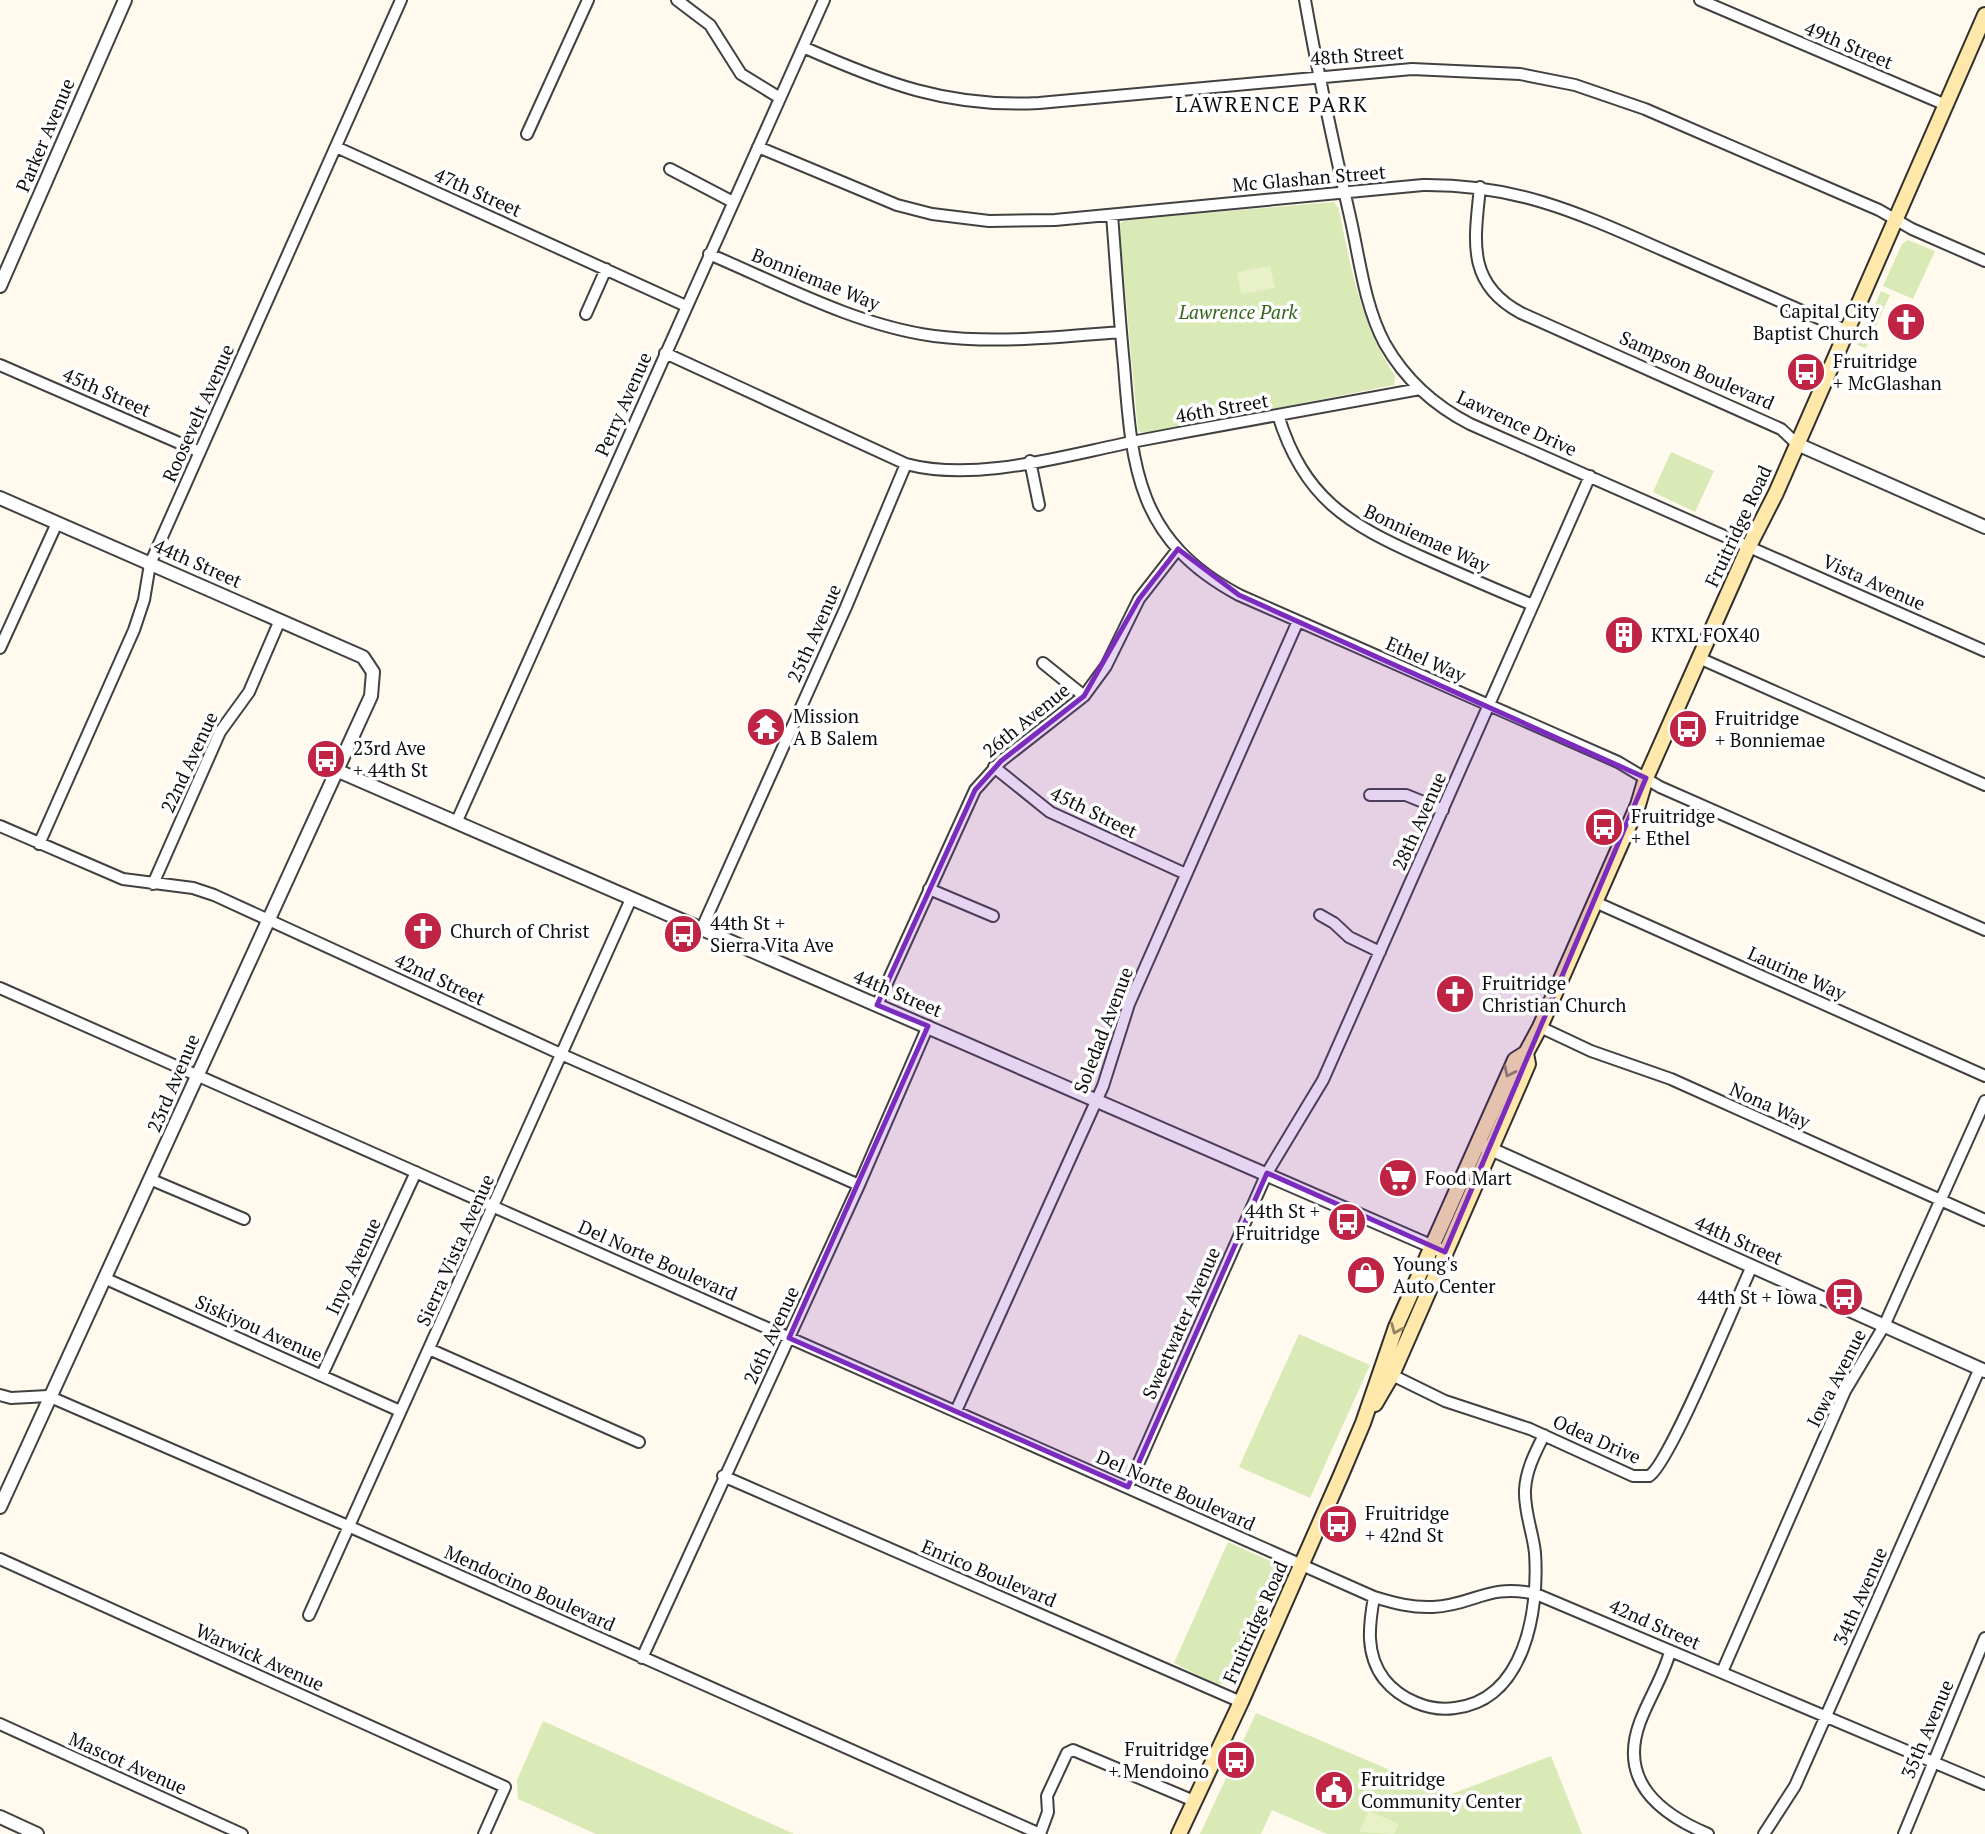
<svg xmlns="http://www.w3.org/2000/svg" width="1985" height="1834" viewBox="0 0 1985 1834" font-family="'PT Serif',serif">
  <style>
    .green { fill: #daeab7 }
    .pitch { fill: #e9f1c9 }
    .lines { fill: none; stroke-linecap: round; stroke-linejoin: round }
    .minor-casing { stroke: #414141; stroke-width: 14 }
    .tertiary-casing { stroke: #414141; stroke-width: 16 }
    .secondary-casing { stroke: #303030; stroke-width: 18 }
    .minor { stroke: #fff; stroke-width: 10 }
    .tertiary { stroke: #fff; stroke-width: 12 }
    .secondary { stroke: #ffe8a9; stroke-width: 14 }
    .oneway { stroke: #938663 }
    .marked { fill: #7b2cbf; fill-opacity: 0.2; stroke: #7b2cbf; stroke-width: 5; stroke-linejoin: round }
    .labels { text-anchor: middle; stroke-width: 7; stroke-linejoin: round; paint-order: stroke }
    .street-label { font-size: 19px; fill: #0e0e0e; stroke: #fff }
    .poi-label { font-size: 19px; fill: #0e0e0e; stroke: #fff; text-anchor: start }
    .park-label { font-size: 19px; font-style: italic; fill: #38661d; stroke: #fff }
    .neighbourhood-label { font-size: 21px; letter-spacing: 2px; fill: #0e0e0e; stroke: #fff }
  </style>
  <rect width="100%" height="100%" fill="#fff9ee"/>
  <path class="green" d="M1334,202L1339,209C1350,267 1362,326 1395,376L1394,385L1147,434L1138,431L1119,224L1126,220Z
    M1908,240L1935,251L1913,299L1883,286L1902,244Z
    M1881,291L1890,295L1866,348L1857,345Z
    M1671,452L1714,471L1695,512L1653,492Z
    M1299,1334L1370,1365L1310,1498L1239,1467Z
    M1228,1542L1275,1563L1279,1570L1230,1681L1218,1685L1174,1663Z
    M1256,1713L1449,1795L1551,1756L1582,1834H1327L1272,1810L1261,1834H1200Z
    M543,1721L794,1834H596L518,1799L517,1780Z"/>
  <path class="pitch" d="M1270,266L1275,288L1241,294L1237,272Z
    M1369,1811L1399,1824L1394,1834L1359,1832Z"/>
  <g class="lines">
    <g class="minor-casing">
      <path id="minor" d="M677,0L710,25L741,74L780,98
        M1305,0C1318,74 1334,147 1351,221C1360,262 1365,307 1385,344C1405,379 1435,406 1470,424L1985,651
        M1700,0L1946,105
        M803,47C884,83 948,108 1039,103L1412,69L1520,74L1575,85L1645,109L1879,210L1912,229L1985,261
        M527,134L588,0
        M336,147L686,306
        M758,147L897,205L932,214L989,221L1055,220L1423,185C1521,184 1585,216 1672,254C1731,280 1789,305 1848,331
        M670,169L733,202
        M1480,187C1475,239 1465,283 1521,313L1781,429L1797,444
        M1112,215C1116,265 1119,315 1124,365C1132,469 1137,540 1239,595L1618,762L1660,787L1985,930
        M709,254C782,285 855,325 934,336C997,344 1059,337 1121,332
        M586,314L606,269
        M665,353L906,464C977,483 1065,455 1137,441C1231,423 1325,406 1420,389
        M0,365L200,452
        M1278,415C1304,499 1348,524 1424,558C1460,574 1496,590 1533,605
        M1030,461L1039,505
        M0,648L57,523
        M1699,658L1985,785
        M1043,663L1084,696
        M994,767L1050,812L1186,874
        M1370,795H1406L1443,810
        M456,823L824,0
        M0,826L123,879L193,888L214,895L563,1055L859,1185
        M39,844L134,630L144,600L150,564L401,0
        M153,884L220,732L249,692L280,620
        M929,889L993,916
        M1595,902L1985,1076
        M1320,915L1334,923L1349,937L1380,952
        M701,930L846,607L906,464
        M0,988L1374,1597C1394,1603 1412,1608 1433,1607C1475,1605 1487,1583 1536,1594L1985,1784
        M877,1005L975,790L1001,761L1084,696L1106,666L1139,599L1178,549
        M1540,1027L1591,1051L1671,1079L1985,1220
        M152,1180L244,1219
        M104,1278L400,1411
        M429,1349L639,1442
        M322,1375L416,1172
        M1392,1375L1445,1401L1530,1429L1633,1476H1649C1669,1465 1737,1298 1752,1266
        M0,1395L11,1398L48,1396L348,1526L1040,1834L1048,1812L1047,1796L1067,1753L1073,1750L1194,1801
        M956,1411L1103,1086L1129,1004L1298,621
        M723,1476L1241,1702
        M1128,1487L1267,1173L1323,1080L1590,476
        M0,1559L505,1787L484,1834
        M1374,1597C1369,1625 1365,1654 1384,1679C1400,1699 1429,1712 1455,1708C1525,1700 1539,1610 1535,1553C1533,1532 1524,1512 1525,1490C1526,1470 1535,1453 1544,1435
        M309,1615L631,899
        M1670,1652C1663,1677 1649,1698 1640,1722C1618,1781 1660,1814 1708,1834
        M642,1658L859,1185L928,1026
        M1722,1672L1845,1391L1884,1326L1985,1101
        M0,1724L242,1834
        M1764,1834L1795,1786L1980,1368
        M1904,1834L1985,1638"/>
    </g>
    <g class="tertiary-casing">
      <path id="tertiary" d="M0,286L125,0
        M1797,444L1985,527
        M0,498L363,657L373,672L371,696L0,1507
        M336,770L1440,1250
        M1484,1146L1985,1371
        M0,1817L37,1834"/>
    </g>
    <g class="secondary-casing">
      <path id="secondary" d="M1375,1404L1392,1375L1512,1101L1528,1064L1526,1053
        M1179,1834L1241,1702L1341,1475L1363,1423L1396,1327L1515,1060L1526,1053L1540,1027L1638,805L1646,778L1749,546L1776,493L1985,15"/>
    </g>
    <use href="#minor" class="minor"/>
    <use href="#tertiary" class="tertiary"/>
    <use href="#secondary" class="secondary"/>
  </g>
  <defs><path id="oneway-chevron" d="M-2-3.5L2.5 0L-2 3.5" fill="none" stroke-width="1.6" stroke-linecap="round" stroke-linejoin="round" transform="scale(1.75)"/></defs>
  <g class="oneway">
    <use href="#oneway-chevron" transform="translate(1509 1072) rotate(116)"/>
    <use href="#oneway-chevron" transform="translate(1396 1329) rotate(113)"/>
  </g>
  <path class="marked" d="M1178,549L1239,595L1646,778L1445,1252L1267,1173L1128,1487L789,1338L928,1026L877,1005L975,790L1001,761L1084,696L1139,599Z"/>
  <defs>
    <g id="church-disc" transform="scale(2.0125)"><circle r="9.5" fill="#bf2444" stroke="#fff"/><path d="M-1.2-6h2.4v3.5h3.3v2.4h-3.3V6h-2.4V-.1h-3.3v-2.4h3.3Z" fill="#fff"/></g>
    <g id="bus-disc" transform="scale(2.0125)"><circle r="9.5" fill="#bf2444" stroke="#fff"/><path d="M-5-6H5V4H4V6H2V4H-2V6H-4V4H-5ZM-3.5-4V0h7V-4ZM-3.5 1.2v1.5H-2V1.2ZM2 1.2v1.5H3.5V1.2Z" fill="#fff"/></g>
    <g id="building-disc" transform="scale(2.0125)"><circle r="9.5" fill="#bf2444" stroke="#fff"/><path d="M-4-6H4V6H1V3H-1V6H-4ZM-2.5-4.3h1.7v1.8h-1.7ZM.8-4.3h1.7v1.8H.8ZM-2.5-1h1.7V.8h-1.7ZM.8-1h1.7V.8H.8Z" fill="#fff"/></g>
    <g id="temple-disc" transform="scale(2.0125)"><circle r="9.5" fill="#bf2444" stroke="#fff"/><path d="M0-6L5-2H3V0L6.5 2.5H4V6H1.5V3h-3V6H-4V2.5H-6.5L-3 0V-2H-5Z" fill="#fff"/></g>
    <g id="supermarket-disc" transform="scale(2.0125)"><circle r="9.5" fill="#bf2444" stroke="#fff"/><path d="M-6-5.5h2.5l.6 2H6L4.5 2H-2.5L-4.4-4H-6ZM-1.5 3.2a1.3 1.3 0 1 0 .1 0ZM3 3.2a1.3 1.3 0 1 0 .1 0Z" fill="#fff"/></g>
    <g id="shop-disc" transform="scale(2.0125)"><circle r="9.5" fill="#bf2444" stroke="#fff"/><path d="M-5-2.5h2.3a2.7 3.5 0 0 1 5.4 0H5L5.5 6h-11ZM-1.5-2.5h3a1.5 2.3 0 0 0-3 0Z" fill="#fff"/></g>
    <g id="civic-disc" transform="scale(2.0125)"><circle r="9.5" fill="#bf2444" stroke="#fff"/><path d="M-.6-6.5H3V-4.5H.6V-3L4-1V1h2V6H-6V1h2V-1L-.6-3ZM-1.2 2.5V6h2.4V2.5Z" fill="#fff"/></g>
  </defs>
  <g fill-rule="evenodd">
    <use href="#church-disc" x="1906" y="322"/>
    <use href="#bus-disc" x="1806" y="372"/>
    <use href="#building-disc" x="1624" y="635"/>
    <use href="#temple-disc" x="766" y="727"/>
    <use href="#bus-disc" x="1688" y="729"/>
    <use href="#bus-disc" x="326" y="759"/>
    <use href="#bus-disc" x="1604" y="827"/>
    <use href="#church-disc" x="423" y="931"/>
    <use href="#bus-disc" x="683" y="934"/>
    <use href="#church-disc" x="1455" y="994"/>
    <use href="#supermarket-disc" x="1398" y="1178"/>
    <use href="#bus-disc" x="1347" y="1222"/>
    <use href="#shop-disc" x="1366" y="1275"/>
    <use href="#bus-disc" x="1844" y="1297"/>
    <use href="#bus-disc" x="1338" y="1524"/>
    <use href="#bus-disc" x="1236" y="1760"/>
    <use href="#civic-disc" x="1334" y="1790"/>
  </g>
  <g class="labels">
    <g class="street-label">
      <text transform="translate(1849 45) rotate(23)" y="7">49th Street</text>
      <text transform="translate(1357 55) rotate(-4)" y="7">48th Street</text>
      <text transform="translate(45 135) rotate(-67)" y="7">Parker Avenue</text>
      <text transform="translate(1309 178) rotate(-5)" y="7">Mc Glashan Street</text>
      <text transform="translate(478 192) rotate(24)" y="7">47th Street</text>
      <text transform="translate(816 279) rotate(22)" y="7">Bonniemae Way</text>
      <text transform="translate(1697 370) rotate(24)" y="7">Sampson Boulevard</text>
      <text transform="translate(107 392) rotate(24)" y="7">45th Street</text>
      <text transform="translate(623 404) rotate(-66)" y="7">Perry Avenue</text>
      <text transform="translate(1222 408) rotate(-10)" y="7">46th Street</text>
      <text transform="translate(198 413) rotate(-66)" y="7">Roosevelt Avenue</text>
      <text transform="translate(1517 423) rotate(25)" y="7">Lawrence Drive</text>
      <text transform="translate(1738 526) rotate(-65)" y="7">Fruitridge Road</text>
      <text transform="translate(1427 538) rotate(25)" y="7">Bonniemae Way</text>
      <text transform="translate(198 563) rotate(24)" y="7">44th Street</text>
      <text transform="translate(1874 582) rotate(24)" y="7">Vista Avenue</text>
      <text transform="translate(814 633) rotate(-66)" y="7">25th Avenue</text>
      <text transform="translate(1426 659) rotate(24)" y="7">Ethel Way</text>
      <text transform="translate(1026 720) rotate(-39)" y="7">26th Avenue</text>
      <text transform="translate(189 762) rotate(-65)" y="7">22nd Avenue</text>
      <text transform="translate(1094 812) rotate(26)" y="7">45th Street</text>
      <text transform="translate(1419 821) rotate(-66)" y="7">28th Avenue</text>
      <text transform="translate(1797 973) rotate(24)" y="7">Laurine Way</text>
      <text transform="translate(440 979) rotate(25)" y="7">42nd Street</text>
      <text transform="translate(898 993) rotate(23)" y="7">44th Street</text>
      <text transform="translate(1103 1030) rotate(-69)" y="7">Soledad Avenue</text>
      <text transform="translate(173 1083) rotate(-67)" y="7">23rd Avenue</text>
      <text transform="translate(1770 1105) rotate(24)" y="7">Nona Way</text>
      <text transform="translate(1739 1240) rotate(24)" y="7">44th Street</text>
      <text transform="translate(455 1250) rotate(-66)" y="7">Sierra Vista Avenue</text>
      <text transform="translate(658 1260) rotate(24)" y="7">Del Norte Boulevard</text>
      <text transform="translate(353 1266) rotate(-65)" y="7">Inyo Avenue</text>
      <text transform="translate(1181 1323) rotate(-66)" y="7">Sweetwater Avenue</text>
      <text transform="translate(259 1328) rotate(24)" y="7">Siskiyou Avenue</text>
      <text transform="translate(771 1335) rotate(-65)" y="7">26th Avenue</text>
      <text transform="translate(1836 1378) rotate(-63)" y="7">Iowa Avenue</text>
      <text transform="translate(1597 1439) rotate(24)" y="7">Odea Drive</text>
      <text transform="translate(1176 1490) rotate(24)" y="7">Del Norte Boulevard</text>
      <text transform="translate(989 1573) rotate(23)" y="7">Enrico Boulevard</text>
      <text transform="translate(530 1588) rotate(24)" y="7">Mendocino Boulevard</text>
      <text transform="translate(1860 1596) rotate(-66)" y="7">34th Avenue</text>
      <text transform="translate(1255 1622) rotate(-66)" y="7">Fruitridge Road</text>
      <text transform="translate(1655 1624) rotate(24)" y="7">42nd Street</text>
      <text transform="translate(260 1657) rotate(24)" y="7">Warwick Avenue</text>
      <text transform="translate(1927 1729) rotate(-67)" y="7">35th Avenue</text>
      <text transform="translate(128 1763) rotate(24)" y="7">Mascot Avenue</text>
    </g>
    <g class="poi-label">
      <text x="1879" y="318" text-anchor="end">Capital City<tspan x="1879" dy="22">Baptist Church</tspan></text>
      <text x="1833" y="368">Fruitridge<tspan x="1833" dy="22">+ McGlashan</tspan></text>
      <text x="1651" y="642">KTXL FOX40</text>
      <text x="793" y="723">Mission<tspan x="793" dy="22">A B Salem</tspan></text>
      <text x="1715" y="725">Fruitridge<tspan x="1715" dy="22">+ Bonniemae</tspan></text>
      <text x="353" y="755">23rd Ave<tspan x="353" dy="22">+ 44th St</tspan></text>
      <text x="1631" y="823">Fruitridge<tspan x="1631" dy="22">+ Ethel</tspan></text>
      <text x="710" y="930">44th St +<tspan x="710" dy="22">Sierra Vita Ave</tspan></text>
      <text x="450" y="938">Church of Christ</text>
      <text x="1482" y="990">Fruitridge<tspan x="1482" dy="22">Christian Church</tspan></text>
      <text x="1425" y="1185">Food Mart</text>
      <text x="1320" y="1218" text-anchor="end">44th St +<tspan x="1320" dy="22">Fruitridge</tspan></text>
      <text x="1393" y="1271">Young's<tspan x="1393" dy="22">Auto Center</tspan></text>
      <text x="1817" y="1304" text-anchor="end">44th St + Iowa</text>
      <text x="1365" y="1520">Fruitridge<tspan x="1365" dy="22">+ 42nd St</tspan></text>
      <text x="1209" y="1756" text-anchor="end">Fruitridge<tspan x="1209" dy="22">+ Mendoino</tspan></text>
      <text x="1361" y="1786">Fruitridge<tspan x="1361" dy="22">Community Center</tspan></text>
    </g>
    <g class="park-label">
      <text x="1238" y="319">Lawrence Park</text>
    </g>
    <g class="neighbourhood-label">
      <text x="1272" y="112">LAWRENCE PARK</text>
    </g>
  </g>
</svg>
